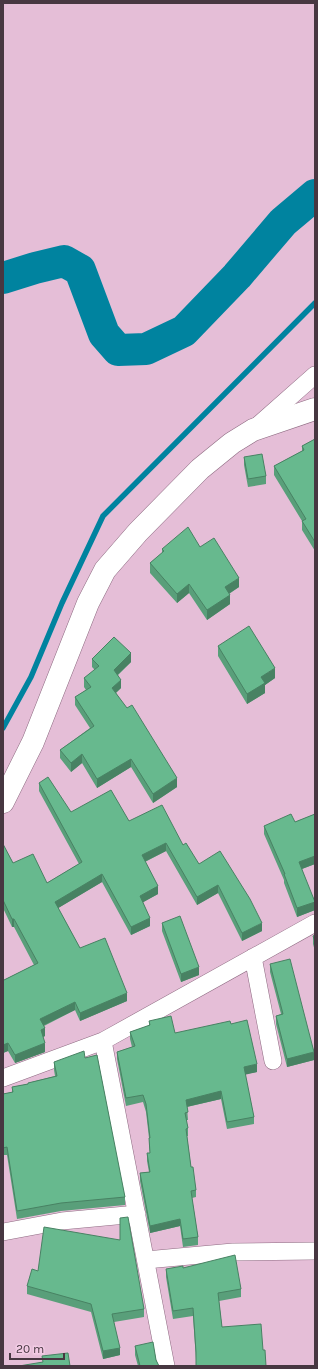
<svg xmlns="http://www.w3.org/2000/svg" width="318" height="1369" viewBox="0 0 318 1369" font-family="Karla,sans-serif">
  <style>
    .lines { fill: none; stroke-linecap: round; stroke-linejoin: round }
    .stream { stroke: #00839f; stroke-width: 5.5 }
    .river { stroke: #00839f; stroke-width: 32 }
    .minor-casing { stroke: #8e6b82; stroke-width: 18 }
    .tertiary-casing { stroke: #8e6b82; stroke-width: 23 }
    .minor { stroke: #fff; stroke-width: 17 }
    .tertiary { stroke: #fff; stroke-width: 22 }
    .wall { fill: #599f7a }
    .shaded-wall { fill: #488263 }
    .building { fill: #67b98e; stroke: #488263 }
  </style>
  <rect width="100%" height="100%" fill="#e5bed7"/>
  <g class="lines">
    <path class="stream" d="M3,728L31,677L62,603L103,516L315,303"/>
    <path class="river" d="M3,278L35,268L64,261L80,270L104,334L118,350L146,349L184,331L237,276L283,222L315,195"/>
    <g class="minor-casing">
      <path id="minor" d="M256,427L315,375
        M253,957L273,1061
        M103,1041L166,1366
        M3,1078L103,1041L315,923
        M3,1232L62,1221L137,1214
        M146,1260L233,1252L315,1251"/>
    </g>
    <g class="tertiary-casing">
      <path id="tertiary" d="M3,802L33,742L88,603L105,570L138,532L200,469L232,443L253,430L315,409"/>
    </g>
    <use href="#minor" class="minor"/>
    <use href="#tertiary" class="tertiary"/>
  </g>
  <path class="wall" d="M315,439V551L302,530V521L274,475V466L302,451V446Z
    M244,457L266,476V484L248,487L244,465Z
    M200,547L239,587L229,594L230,604L207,620L189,593L177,603L150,573V563L162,553V549Z
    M218,646L275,678L265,685V693L247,704L218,656Z
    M92,659L131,662L118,675L121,688L116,693L177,787L153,803L131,767L97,788L82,763L71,772L60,758V750L90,728L75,705V697L86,690L84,687V678L95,670L92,667Z
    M39,783L71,812L129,821L183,845L199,864L262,931L242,941L218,893L197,905L166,851L145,862L158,894L143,902L150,926L131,935L102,882L58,908L80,948L127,1001L80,1021L75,1010L44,1026L45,1036L43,1037L45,1052L15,1063L8,1051L3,1053V979L4,980L34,965L14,927H12L3,908V844L13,863L47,883L79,864L39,791Z
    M315,814V864L302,869L315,910L297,917L284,883V880L264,834V826L295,822Z
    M162,923L199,975L181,982L162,931Z
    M315,935V951L313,944V936Z
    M270,964L314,1060L287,1067L276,1024V1016L281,1014L270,972Z
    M149,1021L175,1033L231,1024L257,1072L245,1074L254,1117V1124L227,1129L221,1099L187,1107L188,1120H186L188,1128V1136H187L191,1167L196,1190V1197L192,1198L198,1237V1245L183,1247L180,1226L150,1233L140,1181V1173L149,1172L147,1161V1153H150L149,1145V1138L146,1112L143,1102L126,1106L117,1059V1052L132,1047L130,1039V1032L149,1026Z
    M85,1058L125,1197V1205L61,1211L17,1219L7,1155H3V1094L12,1092V1087L28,1084V1083L55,1076L54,1070V1062Z
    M183,1268L241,1289V1297L219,1301L222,1327L263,1350L196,1360L193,1316L173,1319L166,1277V1269Z
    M27,1286L144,1309V1317L114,1322L120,1355L103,1359L91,1312L27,1294Z
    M135,1346L156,1360L159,1366H138L135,1355Z"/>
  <path class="shaded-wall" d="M239,578V587L225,596V587Z
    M189,584V593L177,603V594Z
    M230,595V604L207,620V610Z
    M131,653V662L114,678V670Z
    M275,668V678L265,685V693L247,704V694L261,677Z
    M121,680V688L112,696V688Z
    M82,754V763L71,772V763Z
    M131,759V767L97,788V779Z
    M177,778V787L153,803V794Z
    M166,843V851L142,863V855Z
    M315,856V864L299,870V862Z
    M102,874V882L55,910V902Z
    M218,885V893L197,905V897Z
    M158,886V894L140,904V896Z
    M315,902V910L297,917V908Z
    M150,918V926L131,935V927Z
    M12,919H14V927H12Z
    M262,923V931L242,941V933Z
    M199,967V975L181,982V974Z
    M127,993V1001L80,1021V1013Z
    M75,1002V1010L40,1027V1019Z
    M45,1028V1036L41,1038V1030Z
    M8,1043V1051L3,1053V1045Z
    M45,1043V1052L15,1063V1055Z
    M314,1052V1060L287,1067V1059Z
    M257,1064V1072L244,1075V1067Z
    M221,1091V1099L186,1107V1100Z
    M180,1219V1226L150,1233V1226Z
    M120,1348V1355L103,1359V1351Z"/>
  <path class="building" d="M315,439V542L302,521L306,519L274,466L304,450L302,446Z
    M262,454L266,476L248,479L244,457Z
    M188,527L200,547L214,538L239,578L225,587L230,595L207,610L189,584L177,594L150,563L164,551L162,549Z
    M249,626L275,668L261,677L265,683L247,694L218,646Z
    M114,637L131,653L114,670L121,680L112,688L127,708L132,705L177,778L153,794L131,759L97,779L82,754L71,763L60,750L94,726L75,697L91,687L84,678L99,666L92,659Z
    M48,777L71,812L111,790L129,821L162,805L183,845L186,843L199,864L220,851L250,899L262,923L242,933L218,885L197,897L166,843L142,855L158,886L140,896L150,918L131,927L102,874L55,902L80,948L105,938L127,993L80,1013L75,1002L40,1019L45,1028L41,1030L45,1043L15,1055L8,1043L3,1045V979L4,980L38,963L14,919H12L3,900V844L13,863L33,854L47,883L82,862L39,783Z
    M291,814L295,822L315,814V856L299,862L315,902L297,908L284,874H285L264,826Z
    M180,916L199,967L181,974L162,923Z
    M315,935V942L313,936Z
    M290,959L314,1052L287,1059L276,1016L283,1014L270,964Z
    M171,1016L175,1033L230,1021L231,1024L247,1020L257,1064L244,1067L254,1117L227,1122L221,1091L186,1100L188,1112L185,1113L188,1128L186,1129L191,1167H193L196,1190L191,1191L198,1237L183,1239L180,1219L150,1226L140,1173L150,1172L147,1153H150L149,1138H150L146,1104L143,1095L126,1098L117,1052L135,1046L130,1032L150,1025L149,1021Z
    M84,1051L85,1058L97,1055L125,1197L61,1203L17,1211L7,1147L3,1148V1094L13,1092L12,1087L28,1084V1083L57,1076L54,1062Z
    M128,1217L144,1309L112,1314L120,1348L103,1351L91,1304L27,1286L32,1269L38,1271L44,1227L120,1240V1218Z
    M235,1255L241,1289L218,1293L222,1327L261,1324L263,1350H265L266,1366H196V1352L193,1308L173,1311L166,1269L183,1266V1268Z
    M153,1342L156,1360L159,1366H140L135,1346Z
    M68,1353L70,1366H19L43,1362L42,1356Z"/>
  <rect width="318" height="1369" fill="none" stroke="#473741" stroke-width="8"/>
  <path d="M10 1353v6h54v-6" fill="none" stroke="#473741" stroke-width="2"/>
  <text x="16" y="1353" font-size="12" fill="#473741" stroke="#f2cbe4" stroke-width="3" paint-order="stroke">20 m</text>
</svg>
